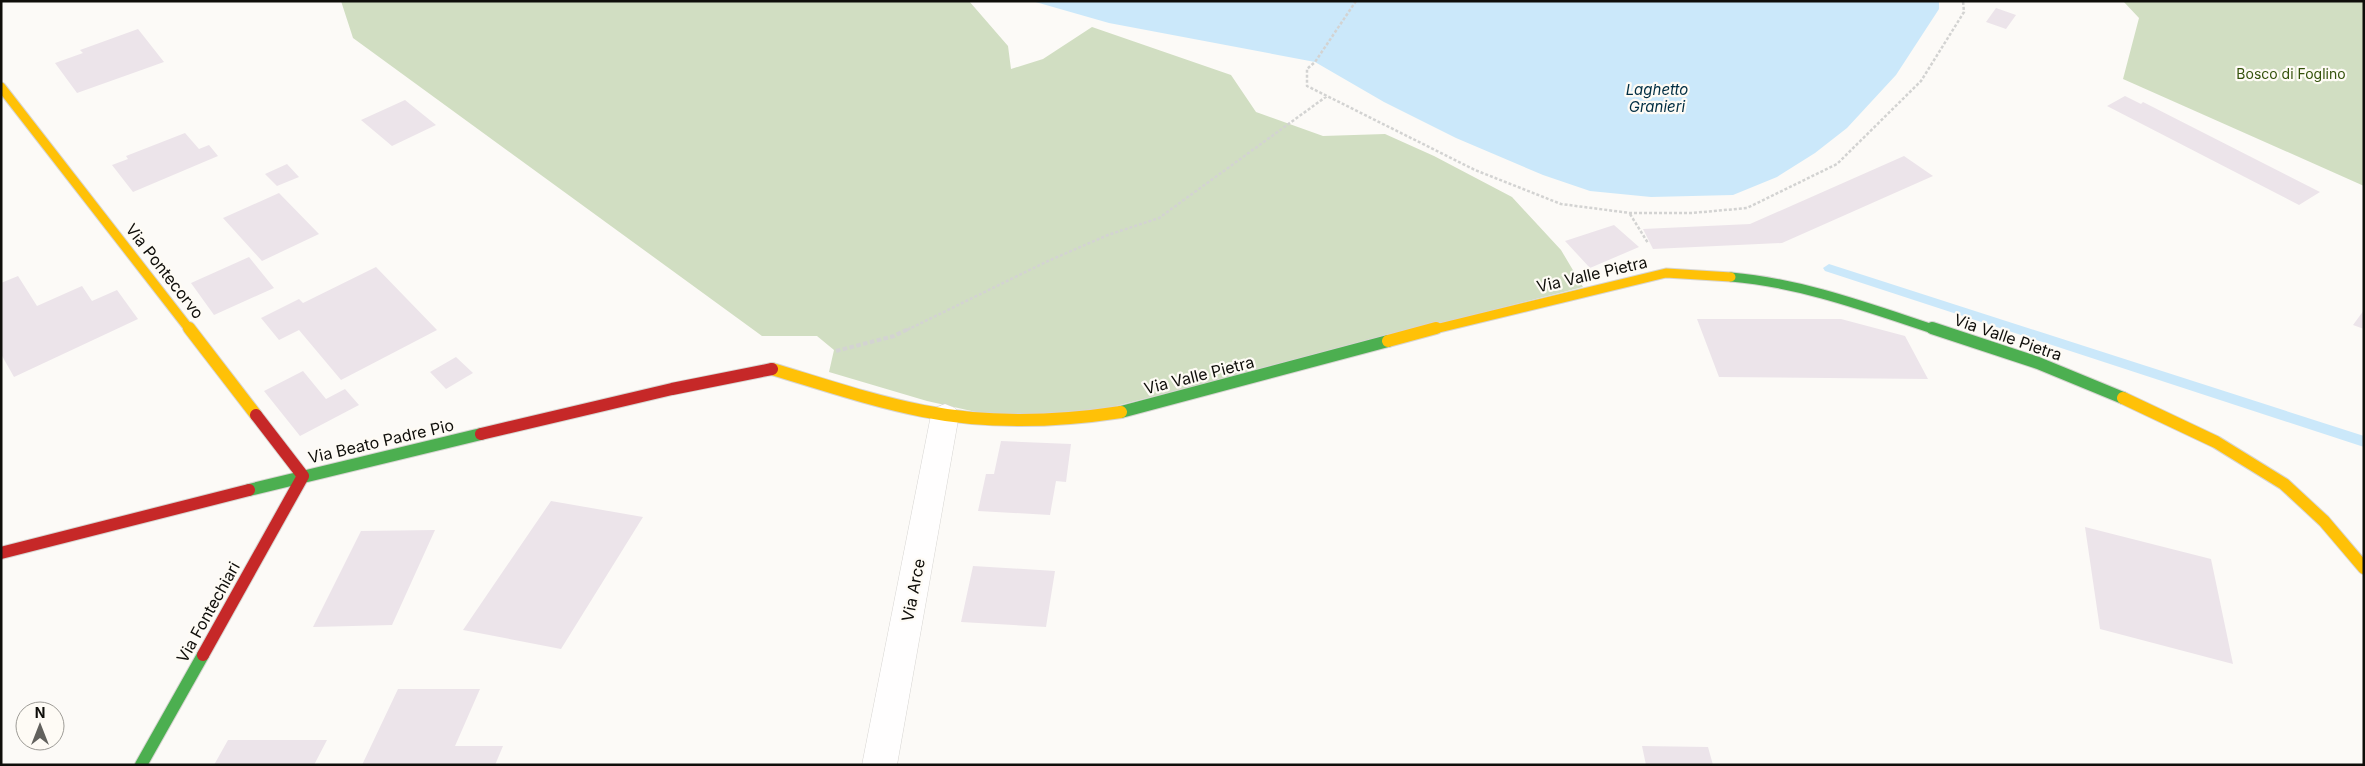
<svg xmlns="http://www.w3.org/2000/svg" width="2365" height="766" viewBox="0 0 2365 766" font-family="Inter,sans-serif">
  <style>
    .forest { fill: #d1dec2 }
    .water { fill: #cbe8fa }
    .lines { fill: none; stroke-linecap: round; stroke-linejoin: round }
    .stream { fill: #cbe8fa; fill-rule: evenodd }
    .building { fill: #ece4ea }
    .street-casing { stroke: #d7d5d2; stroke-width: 1 }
    .fast-far1-casing { stroke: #d7d5d2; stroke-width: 11 }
    .fast-casing { stroke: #d7d5d2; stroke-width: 14 }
    .slow-far1-casing { stroke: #d7d5d2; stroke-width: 11 }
    .slow-casing { stroke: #d7d5d2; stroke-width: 14 }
    .jam-casing { stroke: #d7d5d2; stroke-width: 14 }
    .path-far1 { stroke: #d3d3d2; stroke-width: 2.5; stroke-dasharray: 3 2; stroke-linecap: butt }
    .path { stroke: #d3d3d2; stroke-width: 4; stroke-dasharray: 4.5 2.5; stroke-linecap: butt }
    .street { fill: #fffefe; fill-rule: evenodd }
    .fast-far1 { stroke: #4caf50; stroke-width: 9 }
    .fast { stroke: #4caf50; stroke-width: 12 }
    .slow-far1 { stroke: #ffc107; stroke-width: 9 }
    .slow { stroke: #ffc107; stroke-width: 12 }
    .jam { stroke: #c62828; stroke-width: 12 }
    .labels { text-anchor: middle; stroke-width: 4.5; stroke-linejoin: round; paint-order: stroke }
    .far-park-label { font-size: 14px; fill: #33510a; stroke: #fefbf5 }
    .far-water-label { font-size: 15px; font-style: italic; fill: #002e43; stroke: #fefbf5 }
    .street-label { font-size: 16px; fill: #0f0e0a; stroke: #fefbf5 }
  </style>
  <rect width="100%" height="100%" fill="#fcfaf7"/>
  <path class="forest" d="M341,1H969L1008,46L1011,69L1043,59L1092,27L1231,75L1256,112L1323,136L1385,134L1434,156L1512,197L1561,250L1583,287L1116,406L1016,421L927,401L829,372L834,350L817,336H762L353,38Z
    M2123,1H2364V186L2123,79L2139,18Z"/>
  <path class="water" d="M1032,1H1939V9L1896,75L1847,128L1815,153L1777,177L1733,195L1651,197L1590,191L1543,175L1456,138L1384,102L1315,62L1109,23Z"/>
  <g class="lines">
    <path class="stream" d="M1829,264L2364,436V447L1825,271L1823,268Z"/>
  </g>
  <path class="building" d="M1996,8L2016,15L2006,29L1986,22Z
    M138,29L164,62L77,93L55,63L83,53L80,50Z
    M2125,96L2141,104L2143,102L2320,192L2299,205L2107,106Z
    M405,100L436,125L392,146L361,120Z
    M185,133L199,149L209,145L218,156L133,192L112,165L128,159L126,156Z
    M1904,156L1933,176L1782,243L1653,249L1643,229L1750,224Z
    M287,164L299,177L277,186L265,174Z
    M279,193L319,234L262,261L223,218Z
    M1614,225L1639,247L1590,268L1565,241Z
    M249,257L274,288L214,315L191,283Z
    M376,267L437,330L341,380L299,330L279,340L261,318L299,299L303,303Z
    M18,276L37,306L82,286L92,301L117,290L138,319L14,377L1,354V283Z
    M2364,310V329L2353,325Z
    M1697,319H1841L1905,336L1928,379L1719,377Z
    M456,357L473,373L446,389L430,372Z
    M303,371L326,399L345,389L359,405L300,436L264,391Z
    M1001,441L1071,444L1066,482L1056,481L1050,515L978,511L986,474H994Z
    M551,501L643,517L561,649L463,630Z
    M2085,527L2211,559L2233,664L2100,629Z
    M435,530L392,625L313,627L361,531Z
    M973,566L1055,571L1046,627L961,622Z
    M398,689H480L455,746H503L495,765H362Z
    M228,740H327L314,765H214Z
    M1642,746L1708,747L1713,765H1646Z"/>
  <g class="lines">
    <g class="street-casing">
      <path id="street" d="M945,404L955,408L959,415L897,765H862L931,415L935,408Z"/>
    </g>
    <g class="fast-far1-casing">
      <path id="fast-far1" d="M1731,277C1802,283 1869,308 1936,330"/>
    </g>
    <g class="fast-casing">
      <path id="fast" d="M1932,328L2038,363L2123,398
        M1121,412L1388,341
        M249,490L481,434
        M141,765L203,655"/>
    </g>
    <g class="slow-far1-casing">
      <path id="slow-far1" d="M1,87L190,330
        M1431,330L1666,273L1731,277"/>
    </g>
    <g class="slow-casing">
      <path id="slow" d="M189,328L256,415
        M1388,341L1436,328
        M772,369C822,384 872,401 923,411C988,424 1055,422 1121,412
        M2123,398L2216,442L2284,484L2324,521L2364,568"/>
    </g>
    <g class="jam-casing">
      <path id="jam" d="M481,434L672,389L772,369
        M1,553L249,490
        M203,655L303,476L256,415"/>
    </g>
    <path class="path-far1" d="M1356,1L1315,62L1307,69V86L1475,170L1561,204L1630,213H1692L1747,208L1837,164L1921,81L1964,12L1963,1
      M1630,214L1648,243
      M907,330L1048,261L1108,235L1159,218L1327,96"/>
    <path class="path" d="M836,351L894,336L910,328"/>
    <use href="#street" class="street"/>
    <use href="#fast-far1" class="fast-far1"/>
    <use href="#fast" class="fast"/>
    <use href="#slow-far1" class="slow-far1"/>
    <use href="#slow" class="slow"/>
    <use href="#jam" class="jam"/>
  </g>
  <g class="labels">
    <g class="far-park-label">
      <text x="2291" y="79">Bosco di Foglino</text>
    </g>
    <g class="far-water-label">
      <text x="1657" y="95">Laghetto<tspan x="1657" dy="17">Granieri</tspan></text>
    </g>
    <g class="street-label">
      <text transform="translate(165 271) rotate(52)" y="6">Via Pontecorvo</text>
      <text transform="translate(1592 274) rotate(-13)" y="6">Via Valle Pietra</text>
      <text transform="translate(2008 337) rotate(19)" y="6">Via Valle Pietra</text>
      <text transform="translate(1199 375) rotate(-14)" y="6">Via Valle Pietra</text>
      <text transform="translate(381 441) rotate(-13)" y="6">Via Beato Padre Pio</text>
      <text transform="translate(913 590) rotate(-79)" y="6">Via Arce</text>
      <text transform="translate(208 612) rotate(-61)" y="6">Via Fontechiari</text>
    </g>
  </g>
  <rect width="2365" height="766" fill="none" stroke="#0f0e0a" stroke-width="5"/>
  <g transform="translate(40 726)"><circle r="24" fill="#fefbf5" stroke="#9e9c97"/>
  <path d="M0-4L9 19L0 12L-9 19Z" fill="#62615d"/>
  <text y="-8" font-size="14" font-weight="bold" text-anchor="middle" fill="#0f0e0a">N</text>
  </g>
</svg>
